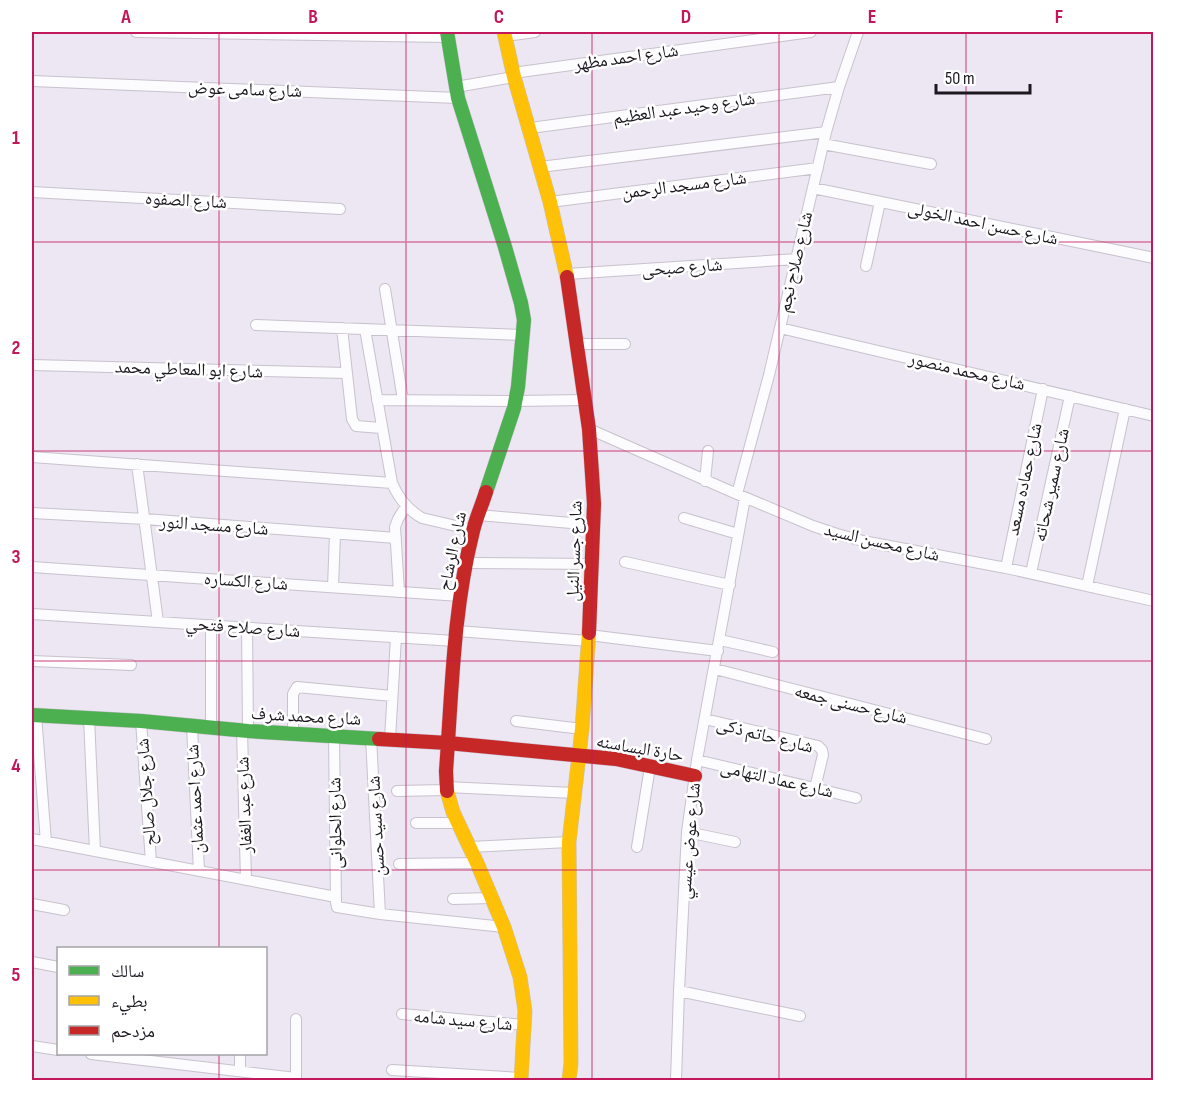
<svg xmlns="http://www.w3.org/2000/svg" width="1185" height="1112" viewBox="0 0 1185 1112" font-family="'Sofia Sans Condensed','Noto Naskh Arabic',sans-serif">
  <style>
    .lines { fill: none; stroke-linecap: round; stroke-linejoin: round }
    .street-casing { stroke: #c8c2cd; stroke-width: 12 }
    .fast-casing { stroke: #c8c2cd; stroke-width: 15 }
    .slow-casing { stroke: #c8c2cd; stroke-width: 15 }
    .jam-casing { stroke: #c8c2cd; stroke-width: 15 }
    .street { stroke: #fcfbfd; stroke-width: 10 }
    .fast { stroke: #4caf50; stroke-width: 14 }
    .slow { stroke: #ffc107; stroke-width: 14 }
    .jam { stroke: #c62828; stroke-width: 14 }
    .grid { fill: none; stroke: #c2185b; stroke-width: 1.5; stroke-opacity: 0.55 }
    .labels { text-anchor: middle; stroke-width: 5; stroke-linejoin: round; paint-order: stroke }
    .street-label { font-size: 18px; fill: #1c1820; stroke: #fff }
    .neatline { fill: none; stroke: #c2185b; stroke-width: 2 }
    .grid-label { font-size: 20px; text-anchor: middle; font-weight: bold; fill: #c2185b }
  </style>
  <rect width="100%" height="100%" fill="#ede6f3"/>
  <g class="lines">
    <g class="street-casing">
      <path id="street" d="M136,32L447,37
        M505,36L535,32
        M513,73L811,32
        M32,81L458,98
        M456,87L514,77
        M530,128L839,87
        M823,144L931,164
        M540,167L826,132
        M813,188L1154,258
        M32,192L340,209
        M550,202L818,168
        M866,266L880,202
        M567,274L797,259
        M385,289L403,400
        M256,325L522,335
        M342,328L352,419L356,426L381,428
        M780,328L1154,416
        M365,329L392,483C398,497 408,510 422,518L473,530
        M577,344H625
        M32,365L347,373
        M377,400L516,401L585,400
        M589,429L737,494L813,526L837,534L863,541L1006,568L1154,601
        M32,457L392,483
        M137,464L158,622
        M705,481L708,451
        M737,494L769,375L826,132L839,87L858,32
        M32,513L145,519L396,538
        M478,515L594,525
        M684,518L738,534
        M625,562L730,585
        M466,563L592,564
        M32,567L460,596
        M1006,568L1043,389
        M1031,573L1070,396
        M1087,586L1125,409
        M333,587L335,534
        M399,592L395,527L398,519L406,506
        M32,614L455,641
        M247,627L248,731
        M457,631L589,641
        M589,635L718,651
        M720,640L773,652
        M32,661L131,665
        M715,669L986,739
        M36,715L46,842
        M89,718L95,851
        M705,719L818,746L822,750L823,755L815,788
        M141,721L151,862
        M516,721L582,729
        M192,726L199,871
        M211,728V625
        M242,730L246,880
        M293,733V694L297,687L392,696
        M334,736L336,902L337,907L380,914L504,927
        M371,737L380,914
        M390,739L396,637
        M697,760L856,798
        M446,787L574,793
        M397,791L447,790
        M416,823H457
        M687,832L735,842
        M32,839L336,897
        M470,847L569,842
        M637,847L650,767
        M399,864L477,863
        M453,899L492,898
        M32,904L64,910
        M32,962L58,967
        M679,991L800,1016
        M402,1014L524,1025
        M296,1019V1080
        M32,1046L58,1050
        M91,1054L296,1078
        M240,1054V1071
        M392,1070L522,1078
        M676,1080L679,991L687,832L697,760L745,498"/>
    </g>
    <g class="fast-casing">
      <path id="fast" d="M447,32L458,98L505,247L521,303L524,320L518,387L514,408L486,492
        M32,715L141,721L248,731L379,739"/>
    </g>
    <g class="slow-casing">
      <path id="slow" d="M504,32L514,77L550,202L567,277
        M447,791L453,812L477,863L504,927L520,977L525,1011L521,1080
        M569,1080L571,1063L569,842L582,729L589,633"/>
    </g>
    <g class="jam-casing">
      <path id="jam" d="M567,277L589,429L594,504L589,633
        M379,739L448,743L616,759L695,776
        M447,791L446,771C452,691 453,610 473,531C476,518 482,505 486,492"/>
    </g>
    <use href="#street" class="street"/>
    <use href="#fast" class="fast"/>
    <use href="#slow" class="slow"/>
    <use href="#jam" class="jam"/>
  </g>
  <path class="grid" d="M219,32V948M406,32V1080M592,32V1080M779,32V1080M966,32V1080M32,242H1154M32,451H1154M32,661H1154M32,870H1154M219,1054V1080"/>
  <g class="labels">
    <g class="street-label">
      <text transform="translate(626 57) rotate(-8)" y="6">شارع احمد مظهر</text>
      <text transform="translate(245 89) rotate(2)" y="6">شارع سامى عوض</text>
      <text transform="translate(684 108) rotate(-8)" y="6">شارع وحيد عبد العظيم</text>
      <text transform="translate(684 185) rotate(-7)" y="6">شارع مسجد الرحمن</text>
      <text transform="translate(186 200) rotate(3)" y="6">شارع الصفوه</text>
      <text transform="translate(983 223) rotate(12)" y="6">شارع حسن احمد الخولى</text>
      <text transform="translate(795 262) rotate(-77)" y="6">شارع صلاح نجم</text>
      <text transform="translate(682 267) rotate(-4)" y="6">شارع صبحى</text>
      <text transform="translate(189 369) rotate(2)" y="6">شارع ابو المعاطي محمد</text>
      <text transform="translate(967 371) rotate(13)" y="6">شارع محمد منصور</text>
      <text transform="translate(1024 479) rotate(-78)" y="6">شارع حماده مسعد</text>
      <text transform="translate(1051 485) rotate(-78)" y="6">شارع سمير شحاته</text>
      <text transform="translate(214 525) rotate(4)" y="6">شارع مسجد النور</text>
      <text transform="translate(882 542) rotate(13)" y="6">شارع محسن السيد</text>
      <text transform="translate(452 551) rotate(-78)" y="6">شارع الرشاح</text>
      <text transform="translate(574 551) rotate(-88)" y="6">شارع جسر النيل</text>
      <text transform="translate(246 581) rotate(4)" y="6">شارع الكساره</text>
      <text transform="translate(243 627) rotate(4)" y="6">شارع صلاح فتحي</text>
      <text transform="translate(851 704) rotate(14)" y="6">شارع حسنى جمعه</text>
      <text transform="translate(306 716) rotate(3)" y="6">شارع محمد شرف</text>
      <text transform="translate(765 735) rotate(14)" y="6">شارع حاتم ذكى</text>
      <text transform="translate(640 748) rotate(10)" y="6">حارة البساسنه</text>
      <text transform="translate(777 779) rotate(13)" y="6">شارع عماد التهامى</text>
      <text transform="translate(146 792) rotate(-94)" y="6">شارع جلال صالح</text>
      <text transform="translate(195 799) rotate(-93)" y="6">شارع احمد عثمان</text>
      <text transform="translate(244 805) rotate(-92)" y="6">شارع عبد الغفار</text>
      <text transform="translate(335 823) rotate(-91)" y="6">شارع الحلوانى</text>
      <text transform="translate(376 826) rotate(-93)" y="6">شارع سيد حسن</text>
      <text transform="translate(689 841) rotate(-85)" y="6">شارع عوض عيسي</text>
      <text transform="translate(463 1020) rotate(5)" y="6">شارع سيد شامه</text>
    </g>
  </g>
  <rect width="1185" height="1112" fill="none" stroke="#ffffff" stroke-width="66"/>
  <rect x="57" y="947" width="210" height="108" fill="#ffffff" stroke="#a4a3a6" stroke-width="1.5"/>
  <rect x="69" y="966" width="30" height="9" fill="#4caf50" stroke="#a4a3a6" stroke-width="1.5"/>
  <text x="111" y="977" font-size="18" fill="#1c1820">سالك</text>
  <rect x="69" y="996" width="30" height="9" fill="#ffc107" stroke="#a4a3a6" stroke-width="1.5"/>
  <text x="111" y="1007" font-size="18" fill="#1c1820">بطيء</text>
  <rect x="69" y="1026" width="30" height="9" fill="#c62828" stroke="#a4a3a6" stroke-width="1.5"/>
  <text x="111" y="1037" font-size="18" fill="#1c1820">مزدحم</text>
  <path d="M936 84v9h94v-9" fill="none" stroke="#1c1820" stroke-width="3"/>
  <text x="945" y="84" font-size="18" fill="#1c1820" stroke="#ffffff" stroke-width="4.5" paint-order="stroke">50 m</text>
  <rect x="33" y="33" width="1119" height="1046" class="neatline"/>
  <g class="grid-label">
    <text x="126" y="23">A</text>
    <text x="313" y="23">B</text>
    <text x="499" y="23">C</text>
    <text x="686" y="23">D</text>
    <text x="872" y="23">E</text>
    <text x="1059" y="23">F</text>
    <text x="16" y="144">1</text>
    <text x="16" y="354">2</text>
    <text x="16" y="563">3</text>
    <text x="16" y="772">4</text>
    <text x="16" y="981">5</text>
  </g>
</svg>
